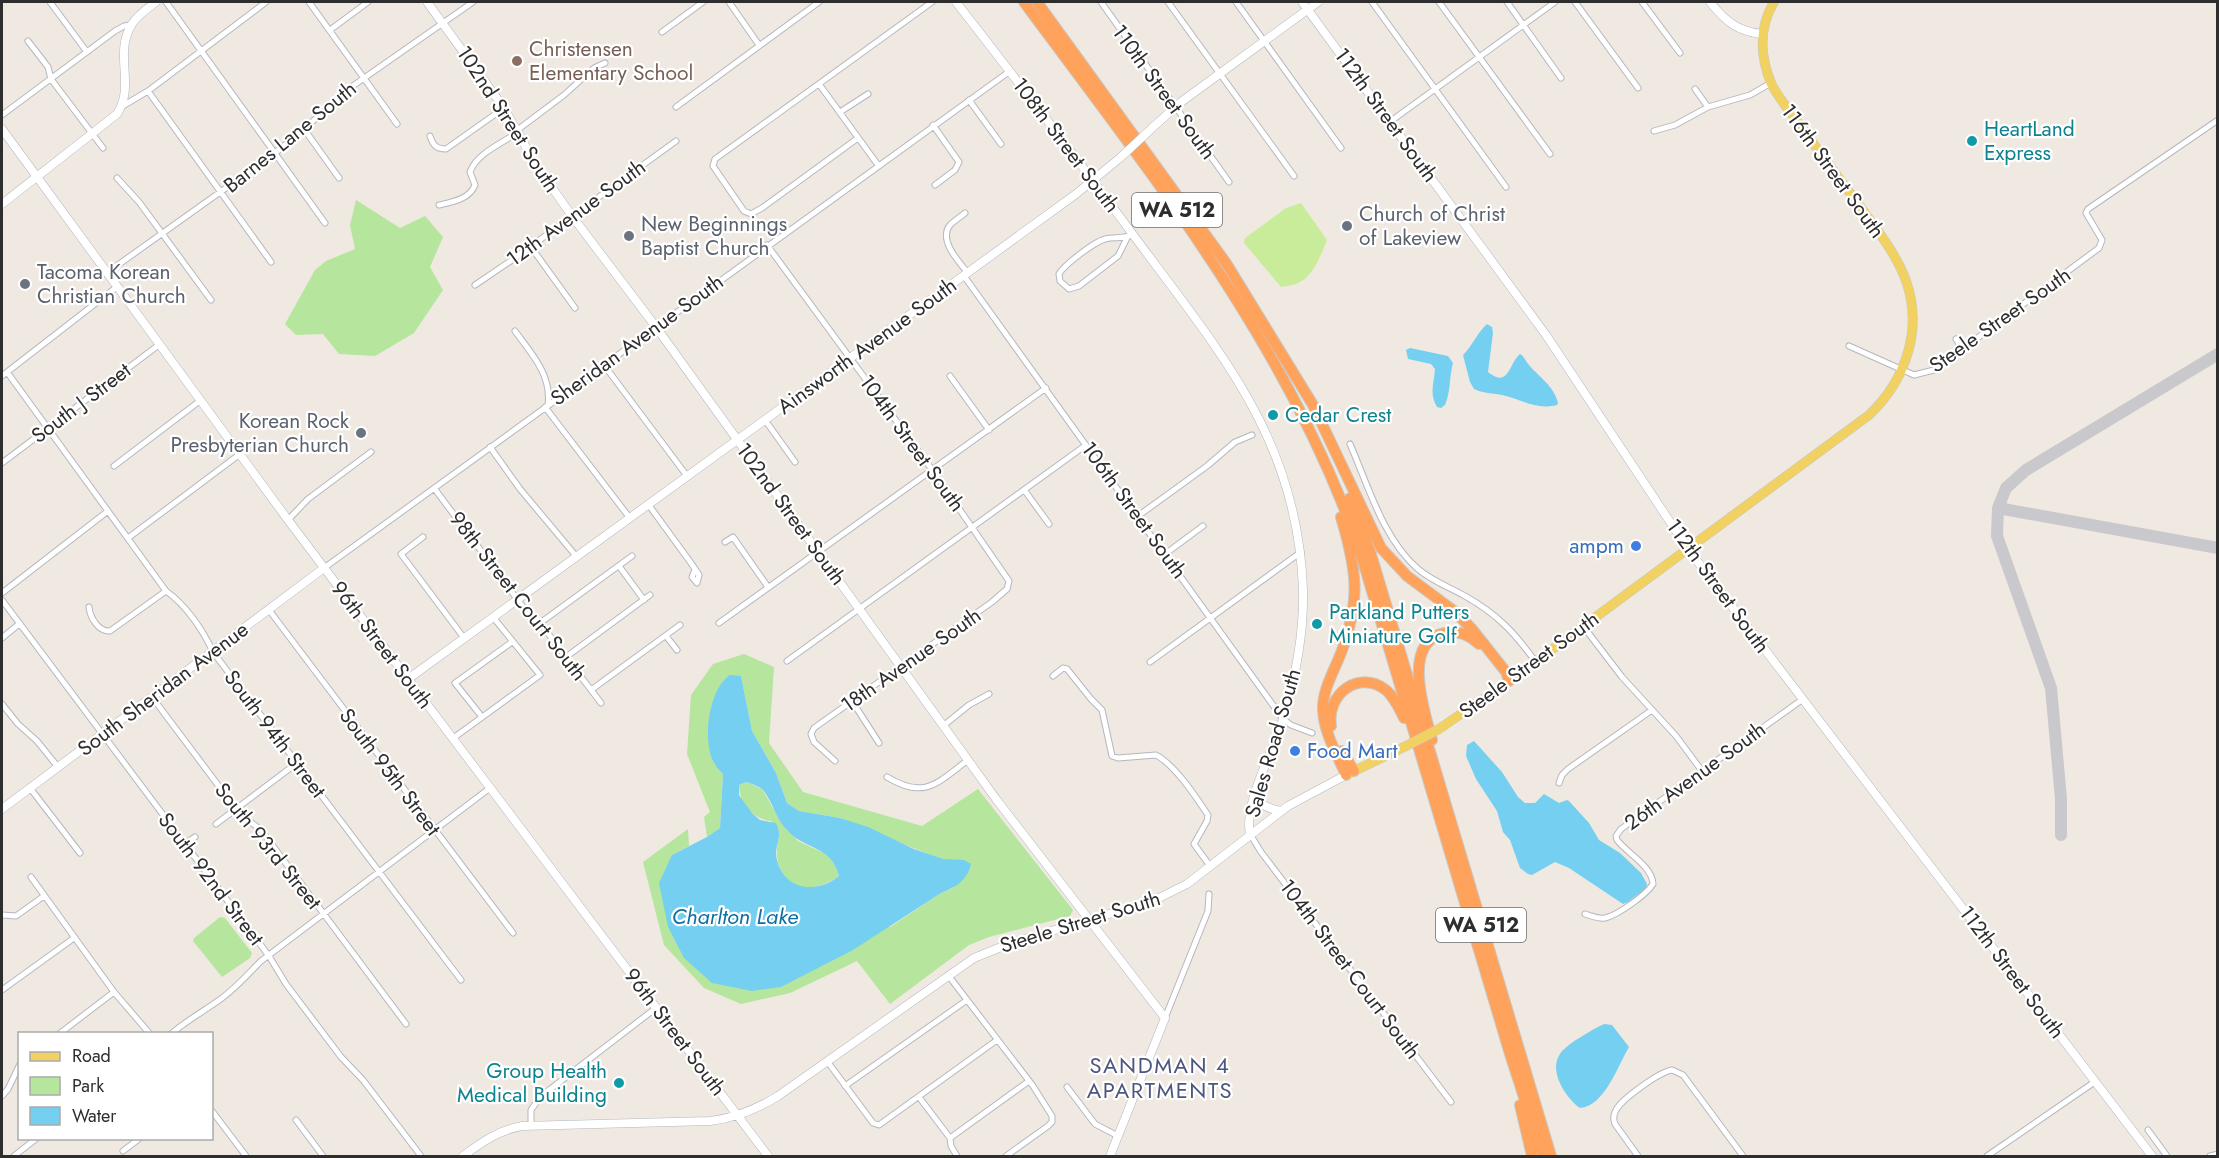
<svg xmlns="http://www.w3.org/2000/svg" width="2219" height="1158" viewBox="0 0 2219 1158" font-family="Jost,sans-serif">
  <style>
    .green { fill: #b6e59e }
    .pitch { fill: #c9ec9a }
    .water { fill: #75cff0; fill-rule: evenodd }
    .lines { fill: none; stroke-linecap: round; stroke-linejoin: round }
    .taxiway { stroke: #c9c8cc; stroke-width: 12 }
    .street-casing { stroke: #b4b7c1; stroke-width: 7 }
    .secondary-casing { stroke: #b4b7c1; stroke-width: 9 }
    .primary-casing { stroke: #c9c9c9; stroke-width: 10 }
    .highway-casing { stroke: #c9c9c9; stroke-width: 12 }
    .street { stroke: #fff; stroke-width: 5 }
    .secondary { stroke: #fff; stroke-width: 8 }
    .primary { stroke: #f2d163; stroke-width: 9 }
    .highway { stroke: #ffa35c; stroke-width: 10 }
    .secondary-bridge-casing { stroke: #b4b7c1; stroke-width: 9; stroke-linecap: butt }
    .primary-bridge-casing { stroke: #c9c9c9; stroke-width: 10; stroke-linecap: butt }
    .secondary-bridge { stroke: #fff; stroke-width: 8 }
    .primary-bridge { stroke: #f2d163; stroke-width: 9 }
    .education-dot { fill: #8d6e63; stroke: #fff; stroke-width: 2 }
    .culture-dot { fill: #0f9aa8; stroke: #fff; stroke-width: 2 }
    .worship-dot { fill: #6b7280; stroke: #fff; stroke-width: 2 }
    .shop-dot { fill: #3f7fe0; stroke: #fff; stroke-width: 2 }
    .labels { text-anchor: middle; stroke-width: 4.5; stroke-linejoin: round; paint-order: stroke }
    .shield { fill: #fff; stroke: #6d6d6d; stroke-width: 1.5 }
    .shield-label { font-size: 20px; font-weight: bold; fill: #2e2e2e }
    .education-label { font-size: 21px; fill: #785e54; stroke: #fff; text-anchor: start }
    .street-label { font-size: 21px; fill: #2e2e2e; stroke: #fff }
    .culture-label { font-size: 21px; fill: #0d838f; stroke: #fff; text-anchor: start }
    .worship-label { font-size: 21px; fill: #5b616d; stroke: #fff; text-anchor: start }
    .shop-label { font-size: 21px; fill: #366cbe; stroke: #fff; text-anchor: end }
    .water-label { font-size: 22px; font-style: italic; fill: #0d6fa3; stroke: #fff }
    .neighbourhood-label { font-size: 22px; letter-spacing: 1.5px; fill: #4d5680; stroke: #fff }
  </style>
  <rect width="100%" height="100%" fill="#efe9e1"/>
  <path class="green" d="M356,200L400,228L425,216L443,237L430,267L443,290L414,333L375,356L339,354L323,334L296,335L285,324L315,270L326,261L355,249L350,225Z
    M744,654L774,667L769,743L803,792L922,826L978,789L1073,910L1070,916L989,937L969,945L890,1004L857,961L790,993L741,1004L704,988L664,945L643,862L688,829L689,846L672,855L890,927L941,893L953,888L964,860H943L840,818L799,811L787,803L776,773L752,731L741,676L712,760L723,774L720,828L707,837L704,817L710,812L687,754L691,695L713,664Z
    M746,782L762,789L777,815L798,841L828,855L836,867L839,876C830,883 810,891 799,887C780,880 773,856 779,839L771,821C753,819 739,803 739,785Z
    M220,917L225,918L252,953L250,958L222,977L193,941L194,938Z"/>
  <path class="pitch" d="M1301,203L1327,240C1322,253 1313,276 1300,282C1295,285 1287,286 1281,287L1244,243L1245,238L1286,208Z"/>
  <path class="water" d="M1487,324L1492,327L1493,333L1488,372C1509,389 1509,363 1520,354C1525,357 1525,361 1529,365C1539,377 1554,386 1558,403L1557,405C1537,410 1524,401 1506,396C1496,393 1483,394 1474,389L1470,382L1463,355C1473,345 1477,333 1487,324Z
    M1410,348L1448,356L1453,363C1449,377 1451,391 1445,405L1441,408L1437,407C1429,393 1434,384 1435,369L1431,364L1408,359L1406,350Z
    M730,675L741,676L752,731L776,773L787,803L799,811L840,818L868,827L914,849L943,859L964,860L971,864C967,881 956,887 941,893L853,950L781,987L752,991L712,983L684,958L668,927L659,883L672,855L707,837L720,828L723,774C719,770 714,764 712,759C703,736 709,689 730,675ZM746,782C751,784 759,786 763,790C773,802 776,820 788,831C807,851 831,845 839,876C817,894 785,891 777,860C773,845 784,840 776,823L760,820L752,813L739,795V785Z
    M1474,741L1502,772L1518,797L1525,803H1535L1544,794L1559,803L1567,800L1569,801L1589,823L1599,840L1620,853L1641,873L1647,884L1646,888L1628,902L1623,904L1569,868L1555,862L1532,875L1528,874L1520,868L1510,840L1503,832L1497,811L1476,779L1466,756L1467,745Z
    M1604,1024L1612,1025L1629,1047C1618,1065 1605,1106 1580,1108C1566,1098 1548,1071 1560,1054C1565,1045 1595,1028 1604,1024Z"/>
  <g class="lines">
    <path class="taxiway" d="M1998,508L2218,548
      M2061,835V799L2051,688L1997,536L1998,508L2006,488L2026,470L2218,354"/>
    <g class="street-casing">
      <path id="street" d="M50,2L87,52
        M166,2L325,223
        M309,2L397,124
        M729,2L759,45
        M1101,2L1229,182
        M1168,2L1294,176
        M1236,2L1341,148
        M1372,2L1506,187
        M1439,2L1550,154
        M1507,2L1561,78
        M1575,2L1638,88
        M1642,2L1680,53
        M330,30L368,2
        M662,32L703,2
        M28,41L48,67L51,79L103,148
        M819,84L878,165
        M1695,89L1708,107
        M148,91L271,262
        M969,100L1001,144
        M121,107L148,91L266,2
        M676,107L819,2
        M840,112L868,94
        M2,115L115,31L124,26L131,25
        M1391,121L1555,2
        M933,125L959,162L955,170L935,185
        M304,129L339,178
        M516,131L564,95L594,68L605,63
        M1654,131L1675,125L1708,107L1750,95L1771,83
        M430,136C433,145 436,149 446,149L504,108
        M858,138L762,208L751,214L744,211L713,166L715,159L722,154L932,2
        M117,178L139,202L211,300
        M439,205C452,202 470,199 475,185L470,172C476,154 502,143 517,133
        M965,213C960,217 954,221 950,225C938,240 959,262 968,273
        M1128,236L1118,256L1079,286L1069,289L1060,281L1059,274C1064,265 1094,242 1105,239C1115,236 1123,240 1133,234
        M767,245L933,471L1009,581L1007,589L992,602L814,728L811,734L814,742L835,761
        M531,247L575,308
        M108,272L275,153L302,131L347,90L473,2
        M964,276L1283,719L1291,725L1312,733
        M475,285L512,260L676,141
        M515,331C531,353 552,375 548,405
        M1956,339L1962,349
        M1849,346L1914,375L1934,370L2099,248L2102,240L2086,213L2088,209L2218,120
        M604,365L687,476
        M7,372L166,591C186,605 203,630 213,652L461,980
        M2,376L118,286
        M950,376L989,430
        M545,407L629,517
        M765,420L795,462
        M1350,444C1368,485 1383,539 1418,569C1432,581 1449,587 1465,596C1497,614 1514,632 1535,661
        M490,447L520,489L576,556
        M2,463L160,344
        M114,466L201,400
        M434,488L523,607L540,623L601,703
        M1025,491L1049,524
        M648,504L691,563L699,575L697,583L692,577L695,570
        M1138,516L1207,466L1235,442L1252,435
        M288,520L308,499L371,452
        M423,537L401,554L464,638
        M128,538L240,454
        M725,542L733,537L768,587
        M1165,554L1203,526
        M619,566L644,600
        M324,568L1010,71
        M2,593L108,511
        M2,600L269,956L286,984L341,1057L363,1080L421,1156
        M89,607C90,618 99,632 110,631L166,591
        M269,610L513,933
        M540,623L632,556
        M719,623L1046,388
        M1583,626L1622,677L1676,736L1702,771
        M666,636L677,650
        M2,638L19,624
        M566,657L650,595
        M787,661L1086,445
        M1150,662L1301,552
        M1053,676L1063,668L1067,669L1091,699L1102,710L1112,756L1118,758L1156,755C1175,765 1196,797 1208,815L1207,821L1194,844L1210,866
        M591,690L680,625
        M152,697L239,813L261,830L406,1024
        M852,701L879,743
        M2,704L18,724L37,741L58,767
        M482,717L455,683L512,642
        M943,726L969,705L989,694
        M452,739L540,675L493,617
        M887,777C925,800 937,783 968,760
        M1559,783L1562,775L1568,769L1652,710
        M30,788L80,853
        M216,824L297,763
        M1250,834L1261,852L1451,1102
        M184,844L195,837
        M31,877L114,992L150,1034
        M1585,914C1592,916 1598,919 1605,918C1618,915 1646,895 1653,884C1652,866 1628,854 1617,840L1616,836L1621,829L1803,699
        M2,915L16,916L44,896
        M948,975L1033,1086L1052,1116V1122L1048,1126L1006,1156
        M2,990L74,938
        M1165,1018L1208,911L1209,894
        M59,1034L114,992
        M171,1034C187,1020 206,1010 222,998C237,987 248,974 261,961L490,788
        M827,1061L873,1123L879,1125L997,1040
        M845,1086L967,1000
        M1067,1087L1095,1124L1118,1136
        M2,1096L8,1089L20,1064
        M919,1097L950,1138L951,1146L957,1156
        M212,1111L246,1156
        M296,1120L323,1156
        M531,1125V1110L540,1097L656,1008
        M2148,1130L2167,1156
        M950,1138L1029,1081
        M123,1151L140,1138
        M14,1156L37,1138
        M1638,1156L1615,1124C1613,1119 1613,1115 1616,1110C1622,1099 1659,1072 1672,1070L1683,1075L1743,1156
        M1987,1156L2096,1081
        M2210,1156L2218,1154"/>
    </g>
    <g class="secondary-casing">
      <path id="secondary" d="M427,2L504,108L536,165L572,216L656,327L996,799L1165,1018L1110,1156
        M956,2C1016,79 1076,157 1134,236C1219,351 1298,439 1303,590C1304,633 1296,675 1284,716C1275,747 1243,804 1250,834
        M1302,2L1546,335L1688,549L2152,1156
        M1710,2C1725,21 1738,32 1763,34
        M1152,128L1181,102L1318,2
        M2,129L288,520L768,1156
        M2,204L117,114C136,85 113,54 132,24C138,14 148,8 156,2
        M408,679L1076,194L1121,157
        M1256,792C1260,806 1267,808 1281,811
        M2,809L324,568
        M463,1156C482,1142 499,1130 522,1126L710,1121C735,1118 757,1109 778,1096L974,958L1011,943L1153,901L1187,884L1288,806L1346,775"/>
    </g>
    <g class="primary-casing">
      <path id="primary" d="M1439,729L1509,681L1869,415C1906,380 1924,328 1905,278C1894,250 1874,226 1856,201C1837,176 1818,150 1799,124C1790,111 1778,98 1771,83C1760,56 1759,27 1774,2
        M1348,774L1406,746"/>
    </g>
    <g class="highway-casing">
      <path id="highway" d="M1024,2C1152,175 1289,344 1360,551L1510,1054L1543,1156
        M1037,2L1226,263L1313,405L1381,548L1407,576L1454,611L1472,629L1506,672L1509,681
        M1350,498L1370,551L1551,1156
        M1341,517C1357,571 1361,599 1341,653C1334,671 1322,691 1323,710C1324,733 1337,754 1346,775
        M1331,726C1326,694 1359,669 1386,690C1395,698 1399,708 1404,718
        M1432,740C1425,712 1400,642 1445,633C1459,630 1469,635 1479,644
        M1342,751L1354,771
        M1520,1105L1532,1156"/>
    </g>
    <use href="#street" class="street"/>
    <use href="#secondary" class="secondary"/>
    <use href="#primary" class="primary"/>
    <use href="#highway" class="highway"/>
    <g class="secondary-bridge-casing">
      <path id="secondary-bridge" d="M1121,157L1152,128"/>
    </g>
    <g class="primary-bridge-casing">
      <path id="primary-bridge" d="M1406,746L1439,729"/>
    </g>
    <use href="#secondary-bridge" class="secondary-bridge"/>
    <use href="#primary-bridge" class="primary-bridge"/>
  </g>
  <circle class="education-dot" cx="517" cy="61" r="6"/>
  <g class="culture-dot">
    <circle cx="1972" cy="141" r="6"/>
    <circle cx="1273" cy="415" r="6"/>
    <circle cx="1317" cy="624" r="6"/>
    <circle cx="619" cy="1083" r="6"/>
  </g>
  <g class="worship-dot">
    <circle cx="1347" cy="226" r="6"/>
    <circle cx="629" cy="236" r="6"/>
    <circle cx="25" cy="284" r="6"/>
    <circle cx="361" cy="433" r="6"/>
  </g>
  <g class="shop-dot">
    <circle cx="1636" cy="546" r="6"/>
    <circle cx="1295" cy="751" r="6"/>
  </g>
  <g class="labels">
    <g class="shield">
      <rect x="1132" y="193" width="90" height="34" rx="4.5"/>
      <rect x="1436" y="908" width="90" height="34" rx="4.5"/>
    </g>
    <g class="shield-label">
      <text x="1177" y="217">WA 512</text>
      <text x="1481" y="932">WA 512</text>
    </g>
    <g class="education-label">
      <text x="529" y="56">Christensen<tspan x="529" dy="24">Elementary School</tspan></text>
    </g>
    <g class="street-label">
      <text transform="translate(1164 92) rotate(54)" y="7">110th Street South</text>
      <text transform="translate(1386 115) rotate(54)" y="7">112th Street South</text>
      <text transform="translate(508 119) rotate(57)" y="7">102nd Street South</text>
      <text transform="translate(290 137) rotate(-39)" y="7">Barnes Lane South</text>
      <text transform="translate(1066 145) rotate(53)" y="7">108th Street South</text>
      <text transform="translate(1833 171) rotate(54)" y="7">116th Street South</text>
      <text transform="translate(576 213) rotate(-36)" y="7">12th Avenue South</text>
      <text transform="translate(2000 320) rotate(-35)" y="7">Steele Street South</text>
      <text transform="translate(637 340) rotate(-36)" y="7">Sheridan Avenue South</text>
      <text transform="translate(867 346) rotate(-36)" y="7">Ainsworth Avenue South</text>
      <text transform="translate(81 403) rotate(-37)" y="7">South J Street</text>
      <text transform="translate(912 443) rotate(54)" y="7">104th Street South</text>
      <text transform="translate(1134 510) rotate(54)" y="7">106th Street South</text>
      <text transform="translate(791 514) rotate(54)" y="7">102nd Street South</text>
      <text transform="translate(1718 586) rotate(54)" y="7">112th Street South</text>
      <text transform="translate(518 596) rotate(52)" y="7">98th Street Court South</text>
      <text transform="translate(382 645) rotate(53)" y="7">96th Street South</text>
      <text transform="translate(911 660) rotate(-35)" y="7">18th Avenue South</text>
      <text transform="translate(1529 665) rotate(-36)" y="7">Steele Street South</text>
      <text transform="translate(163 689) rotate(-37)" y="7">South Sheridan Avenue</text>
      <text transform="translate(275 734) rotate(53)" y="7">South 94th Street</text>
      <text transform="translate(1273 743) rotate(-74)" y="7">Sales Road South</text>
      <text transform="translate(390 772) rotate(53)" y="7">South 95th Street</text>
      <text transform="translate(1695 776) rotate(-36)" y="7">26th Avenue South</text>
      <text transform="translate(268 846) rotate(51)" y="7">South 93rd Street</text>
      <text transform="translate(211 879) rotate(53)" y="7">South 92nd Street</text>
      <text transform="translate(1080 922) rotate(-17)" y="7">Steele Street South</text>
      <text transform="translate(1350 969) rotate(53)" y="7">104th Street Court South</text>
      <text transform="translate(2012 972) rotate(53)" y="7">112th Street South</text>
      <text transform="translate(675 1032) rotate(53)" y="7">96th Street South</text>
    </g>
    <g class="culture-label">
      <text x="1984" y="136">HeartLand<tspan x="1984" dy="24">Express</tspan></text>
      <text x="1285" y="422">Cedar Crest</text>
      <text x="1329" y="619">Parkland Putters<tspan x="1329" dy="24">Miniature Golf</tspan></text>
      <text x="607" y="1078" text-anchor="end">Group Health<tspan x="607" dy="24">Medical Building</tspan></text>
    </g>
    <g class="worship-label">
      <text x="1359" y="221">Church of Christ<tspan x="1359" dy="24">of Lakeview</tspan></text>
      <text x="641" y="231">New Beginnings<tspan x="641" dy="24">Baptist Church</tspan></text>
      <text x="37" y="279">Tacoma Korean<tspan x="37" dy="24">Christian Church</tspan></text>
      <text x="349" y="428" text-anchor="end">Korean Rock<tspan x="349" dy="24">Presbyterian Church</tspan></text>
    </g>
    <g class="shop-label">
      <text x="1624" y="553">ampm</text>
      <text x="1307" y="758" text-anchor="start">Food Mart</text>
    </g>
    <g class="water-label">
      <text x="735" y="924">Charlton Lake</text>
    </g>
    <g class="neighbourhood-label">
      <text x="1160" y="1073">SANDMAN 4<tspan x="1160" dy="25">APARTMENTS</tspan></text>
    </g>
  </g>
  <rect width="2219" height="1158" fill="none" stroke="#2e2e2e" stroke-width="6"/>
  <rect x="18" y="1032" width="195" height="108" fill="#ffffff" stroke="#ababab" stroke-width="1.5"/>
  <rect x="30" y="1052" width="30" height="9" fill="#f2d163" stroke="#ababab" stroke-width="1.5"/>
  <text x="72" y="1062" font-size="18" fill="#2e2e2e">Road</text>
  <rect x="30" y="1077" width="30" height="18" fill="#b6e59e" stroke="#ababab" stroke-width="1.5"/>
  <text x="72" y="1092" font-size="18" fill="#2e2e2e">Park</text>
  <rect x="30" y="1107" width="30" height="18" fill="#75cff0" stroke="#ababab" stroke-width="1.5"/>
  <text x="72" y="1122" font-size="18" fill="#2e2e2e">Water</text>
</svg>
